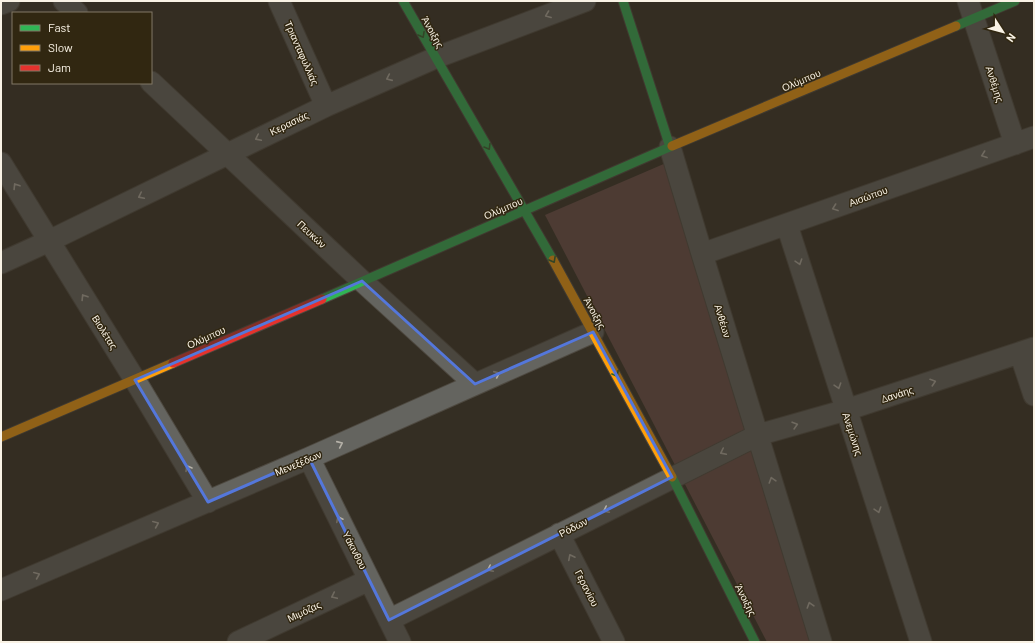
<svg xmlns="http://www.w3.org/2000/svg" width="1035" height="643" viewBox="0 0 1035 643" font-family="Barlow,sans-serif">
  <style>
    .green { fill: #6a4c48 }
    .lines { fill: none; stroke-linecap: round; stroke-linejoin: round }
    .street-casing { stroke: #4e4940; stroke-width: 23 }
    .fast-casing { stroke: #4e4940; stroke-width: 11 }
    .slow-casing { stroke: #4e4940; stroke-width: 11 }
    .jam-casing { stroke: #4e4940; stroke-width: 11 }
    .street { stroke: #64645f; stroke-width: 21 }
    .fast { stroke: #30b455; stroke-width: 9 }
    .slow { stroke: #ff9f0a; stroke-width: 9 }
    .jam { stroke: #e5322d; stroke-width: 9 }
    .oneway { stroke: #b6b2a9 }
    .oneway2 { stroke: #315f2c }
    .marked { fill: none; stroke: #5477db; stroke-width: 3; stroke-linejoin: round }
    .labels { text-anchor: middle; stroke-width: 3; stroke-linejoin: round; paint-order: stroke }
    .street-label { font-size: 10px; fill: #f9f2e5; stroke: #312711 }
  </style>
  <rect width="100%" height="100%" fill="#342e23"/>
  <path class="green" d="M666,163L813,642H767L545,215Z"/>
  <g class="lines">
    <g class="street-casing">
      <path id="street" d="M64,1L77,13
        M279,1L326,106
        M968,1L1015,144
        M1,4L9,1
        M151,82L362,281L475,384
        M670,147L702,254L821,642
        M1,163L135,380L208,502
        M787,225L921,642
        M702,254L1034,137
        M1,263L49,241L326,106L435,58L585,1
        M1020,353L1034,395
        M309,458L400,642
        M559,534L614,642
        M1,590L309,458L593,332
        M389,620L758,435L846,410L1034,348
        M238,642L369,580"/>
    </g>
    <g class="fast-casing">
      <path id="fast" d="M403,1L553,260
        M623,1L670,147
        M956,26L1015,1
        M322,299L672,146
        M672,477L755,642"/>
    </g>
    <g class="slow-casing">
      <path id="slow" d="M672,146L956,26
        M553,260L672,477
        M1,437L173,363"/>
    </g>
    <g class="jam-casing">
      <path id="jam" d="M173,363L322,299"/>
    </g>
    <use href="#street" class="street"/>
    <use href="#fast" class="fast"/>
    <use href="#slow" class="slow"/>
    <use href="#jam" class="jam"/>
  </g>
  <defs><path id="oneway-chevron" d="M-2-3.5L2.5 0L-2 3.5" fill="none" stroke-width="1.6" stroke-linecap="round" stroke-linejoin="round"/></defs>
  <g class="oneway">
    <use href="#oneway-chevron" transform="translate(548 15) rotate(159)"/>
    <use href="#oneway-chevron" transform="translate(389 78) rotate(156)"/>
    <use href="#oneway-chevron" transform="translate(258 138) rotate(154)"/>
    <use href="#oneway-chevron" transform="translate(984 155) rotate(160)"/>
    <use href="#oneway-chevron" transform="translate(16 186) rotate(-122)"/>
    <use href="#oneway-chevron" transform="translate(141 196) rotate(154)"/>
    <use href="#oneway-chevron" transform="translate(835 208) rotate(160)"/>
    <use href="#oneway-chevron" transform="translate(799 262) rotate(72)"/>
    <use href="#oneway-chevron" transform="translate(84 297) rotate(-122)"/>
    <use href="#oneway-chevron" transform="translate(497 374) rotate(-24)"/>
    <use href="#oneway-chevron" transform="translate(933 382) rotate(-18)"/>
    <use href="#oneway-chevron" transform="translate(838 386) rotate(72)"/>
    <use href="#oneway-chevron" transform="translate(795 425) rotate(-16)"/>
    <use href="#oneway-chevron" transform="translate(340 444) rotate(-24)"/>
    <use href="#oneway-chevron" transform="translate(723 452) rotate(154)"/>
    <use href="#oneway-chevron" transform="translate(188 468) rotate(-121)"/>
    <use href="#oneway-chevron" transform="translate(772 480) rotate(-107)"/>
    <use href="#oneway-chevron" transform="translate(606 510) rotate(153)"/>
    <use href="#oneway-chevron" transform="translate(878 510) rotate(72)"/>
    <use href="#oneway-chevron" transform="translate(339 519) rotate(-117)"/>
    <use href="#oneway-chevron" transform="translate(156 524) rotate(-23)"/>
    <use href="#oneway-chevron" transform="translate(571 557) rotate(-117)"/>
    <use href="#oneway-chevron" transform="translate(490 569) rotate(153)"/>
    <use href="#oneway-chevron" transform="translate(37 575) rotate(-23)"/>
    <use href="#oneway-chevron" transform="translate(334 596) rotate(155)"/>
    <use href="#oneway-chevron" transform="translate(810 605) rotate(-107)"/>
  </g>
  <g class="oneway2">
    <use href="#oneway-chevron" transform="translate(422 35) rotate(61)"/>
    <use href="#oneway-chevron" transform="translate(488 147) rotate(59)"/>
    <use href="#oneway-chevron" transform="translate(553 260) rotate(61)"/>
    <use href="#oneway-chevron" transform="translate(616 374) rotate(61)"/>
  </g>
  <path d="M0 0H1035V643H0ZM362,281L475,384L593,332L672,477L389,620L309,458L208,502L135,380Z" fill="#342e23" fill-opacity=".55" fill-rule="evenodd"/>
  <path class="marked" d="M362,281L475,384L593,332L672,477L389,620L309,458L208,502L135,380Z"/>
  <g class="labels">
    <g class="street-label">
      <text transform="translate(433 32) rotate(61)" y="4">Άνοιξης</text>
      <text transform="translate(302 53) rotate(66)" y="4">Τριανταφυλλιάς</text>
      <text transform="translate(801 80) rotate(-23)" y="4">Ολύμπου</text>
      <text transform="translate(995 84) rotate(72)" y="4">Ανθέμης</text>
      <text transform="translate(289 123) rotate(-26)" y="4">Κερασιάς</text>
      <text transform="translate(868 196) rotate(-20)" y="4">Αισώπου</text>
      <text transform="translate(503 208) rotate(-23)" y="4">Ολύμπου</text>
      <text transform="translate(312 234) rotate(43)" y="4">Πευκών</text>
      <text transform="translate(595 313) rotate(61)" y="4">Άνοιξης</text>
      <text transform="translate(723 321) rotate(73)" y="4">Ανθέων</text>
      <text transform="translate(105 332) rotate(58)" y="4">Βιολέτας</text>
      <text transform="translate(206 337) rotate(-24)" y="4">Ολύμπου</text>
      <text transform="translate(897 394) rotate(-18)" y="4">Δανάης</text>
      <text transform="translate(853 434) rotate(72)" y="4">Ανεμώνης</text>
      <text transform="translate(298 463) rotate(-23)" y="4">Μενεξέδων</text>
      <text transform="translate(573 527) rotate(-27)" y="4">Ρόδων</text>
      <text transform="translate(355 550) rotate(63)" y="4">Υάκινθου</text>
      <text transform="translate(587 588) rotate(63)" y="4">Γερανίου</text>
      <text transform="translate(746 600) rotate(63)" y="4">Άνοιξης</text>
      <text transform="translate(304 611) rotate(-25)" y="4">Μιμόζας</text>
    </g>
  </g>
  <rect width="1035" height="643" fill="none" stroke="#f9f2e5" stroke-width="4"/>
  <rect x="12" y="12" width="140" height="72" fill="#312711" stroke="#817866"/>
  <rect x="20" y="25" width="20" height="6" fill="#30b455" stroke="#817866"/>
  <text x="48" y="32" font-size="12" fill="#f9f2e5">Fast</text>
  <rect x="20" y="45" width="20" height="6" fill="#ff9f0a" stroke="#817866"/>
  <text x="48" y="52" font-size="12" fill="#f9f2e5">Slow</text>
  <rect x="20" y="65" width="20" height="6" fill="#e5322d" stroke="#817866"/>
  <text x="48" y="72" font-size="12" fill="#f9f2e5">Jam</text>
  <g transform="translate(1003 32) rotate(126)" stroke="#312711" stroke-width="3" paint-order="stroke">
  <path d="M0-3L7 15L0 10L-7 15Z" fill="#f9f2e5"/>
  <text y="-6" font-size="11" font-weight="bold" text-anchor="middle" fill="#f9f2e5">N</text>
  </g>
</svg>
